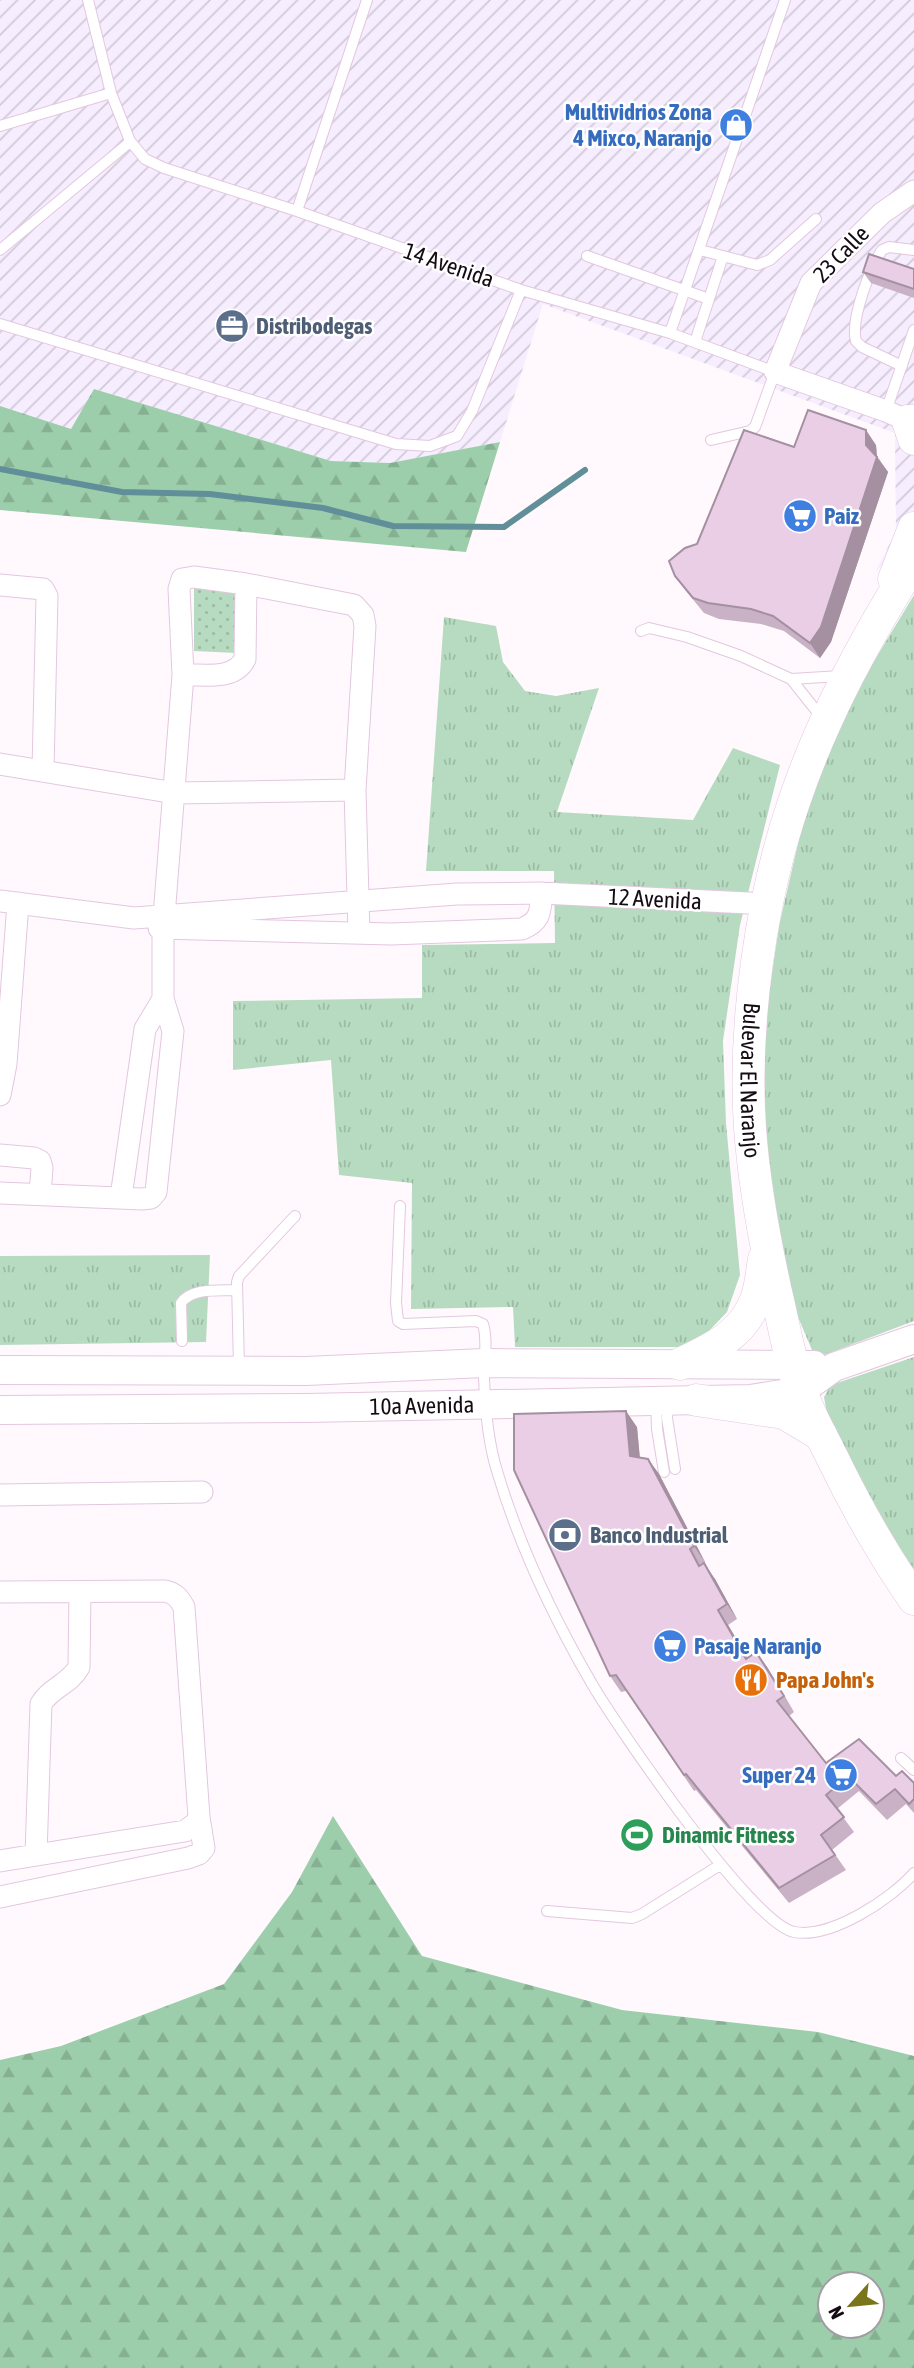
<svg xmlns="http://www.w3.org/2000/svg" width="914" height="2368" viewBox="0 0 914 2368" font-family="'Asap Condensed',sans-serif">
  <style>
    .industrial { fill: url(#industrial-furrows) }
    .grass { fill: url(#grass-tufts) }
    .forest { fill: url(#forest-firs); fill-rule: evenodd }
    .garden { fill: url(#garden-dots) }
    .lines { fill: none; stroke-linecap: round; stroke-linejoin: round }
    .stream { stroke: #608e99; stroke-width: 6 }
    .lane-casing { stroke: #e3c7df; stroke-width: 12 }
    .street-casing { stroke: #e3c7df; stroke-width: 23 }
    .secondary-casing { stroke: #e3c7df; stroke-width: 30 }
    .primary-casing { stroke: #e3c7df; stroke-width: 33 }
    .lane { stroke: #fff; stroke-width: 10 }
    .street { stroke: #fff; stroke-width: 21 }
    .secondary { stroke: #fff; stroke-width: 28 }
    .primary { stroke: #fff; stroke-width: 32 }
    .wall { fill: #c9b1c6 }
    .shaded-wall { fill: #a490a1 }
    .building { fill: #eacee6; stroke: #a490a1; stroke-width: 2 }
    .labels { text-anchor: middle; stroke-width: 5; stroke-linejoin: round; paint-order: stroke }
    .shop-label { font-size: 23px; font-weight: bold; fill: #366cbe; stroke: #fff; text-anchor: end }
    .street-label { font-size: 23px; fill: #140b13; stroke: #fff }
    .service-label { font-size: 23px; font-weight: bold; fill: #4e5e75; stroke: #fff; text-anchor: start }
    .food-label { font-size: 23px; font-weight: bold; fill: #c56008; stroke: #fff; text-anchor: start }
    .leisure-label { font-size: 23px; font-weight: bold; fill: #27864d; stroke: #fff; text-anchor: start }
  </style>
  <defs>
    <pattern id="industrial-furrows" width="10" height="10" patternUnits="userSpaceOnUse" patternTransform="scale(1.75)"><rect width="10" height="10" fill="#f6edfe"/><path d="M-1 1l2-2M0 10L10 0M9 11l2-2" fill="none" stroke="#d2cad9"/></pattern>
    <pattern id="grass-tufts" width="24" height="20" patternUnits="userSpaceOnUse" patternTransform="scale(1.75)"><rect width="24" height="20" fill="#b7dbc0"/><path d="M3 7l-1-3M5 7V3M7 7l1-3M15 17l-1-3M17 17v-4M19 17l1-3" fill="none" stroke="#9cbba4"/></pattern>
    <pattern id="forest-firs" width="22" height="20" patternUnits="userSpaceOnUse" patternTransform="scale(1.75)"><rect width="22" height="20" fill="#9dceab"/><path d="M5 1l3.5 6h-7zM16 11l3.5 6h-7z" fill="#86b092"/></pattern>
    <pattern id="garden-dots" width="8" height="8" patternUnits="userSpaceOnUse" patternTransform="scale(1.75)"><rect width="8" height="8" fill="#b7dbc0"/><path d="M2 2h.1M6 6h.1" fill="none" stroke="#9cbba4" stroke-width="1.8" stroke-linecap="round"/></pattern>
  </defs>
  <rect width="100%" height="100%" fill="#fff9fe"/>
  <path class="industrial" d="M0,0H914V527L875,573L896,531L895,433L543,304L500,442L390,463L331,461L94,389L72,430L0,406Z"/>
  <path class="grass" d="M914,595V1321L824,1355L812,1350L792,1303L770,1185L764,1104L766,1013L779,926L805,813L839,719Z
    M444,617L496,626L503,662L525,691L556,696L599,688L557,812L693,820L733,748L780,765L740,925L723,1041L726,1123L740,1275L727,1312L707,1333L681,1347H515L513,1307L411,1309L412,1183L339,1175L331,1060L233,1070V1001L422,998V945L555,943L554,871H426Z
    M210,1255L206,1342L0,1345V1256Z
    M914,1357V1569L888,1534L827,1414L824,1397L831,1385Z"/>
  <path class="forest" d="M94,389L331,461L390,463L500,442L466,552L0,510V406L71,429Z
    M333,1816L422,1956L622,2010L818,2032L914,2056V2368H0V2060L61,2046L224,1984L292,1892ZM872,2284V2326H830V2284Z"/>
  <path class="garden" d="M236,582V653L194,651V584Z"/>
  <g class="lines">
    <path class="stream" d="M0,469L122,492L210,494L323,508L393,526L504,527L585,470"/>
    <g class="lane-casing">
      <path id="lane" d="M88,0L111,93L130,141L145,159L164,168L297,211L521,290L670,333L775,372L755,427L750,431L711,440
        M0,126L111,93
        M297,211L367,0
        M0,250L130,142
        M700,250L757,265L770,260L816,219
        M587,256L709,299
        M0,324L396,444L430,446L457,436L472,411L521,290
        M670,333L785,0
        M695,342L723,256
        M902,366L862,347L856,341C850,320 870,268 882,250L889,247L914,250
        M886,411L914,330
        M641,631L649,628L687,637L741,656L791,679L841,676
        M791,679L822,718
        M400,1206L396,1303L398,1321L403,1324L476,1321L483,1324C488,1340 484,1361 484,1377C485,1408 488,1442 497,1471C519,1545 553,1617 592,1684C618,1728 751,1923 794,1932C831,1939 891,1899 914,1873
        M182,1341L181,1303C192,1287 219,1291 237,1290
        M239,1368L237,1282L239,1276L295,1216
        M656,1401L657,1429L664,1472
        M668,1402L667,1418L675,1469
        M901,1758L914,1770
        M547,1911L632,1918L642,1914L720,1865"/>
    </g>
    <g class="street-casing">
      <path id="street" d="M914,191L882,213L811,283L775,372L886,411L908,421L914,426
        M0,585L43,589L47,596L43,770
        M183,675C204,674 234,681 245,659L246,584
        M0,764L175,793L355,790
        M0,901L134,918L457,894L542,893L768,904
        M159,928L391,934L522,929C541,921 540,912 542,893
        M0,1095L6,1064L18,903
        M0,1155L34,1158L40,1161L42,1168L40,1194
        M0,1193L142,1199L151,1198L156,1192L173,1031L163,999V929L183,675L179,589L182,579L194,577L246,584L354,605L363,615L365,626L355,790L359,933
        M121,1197L145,1029L163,999
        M0,1495L202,1492
        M0,1592L165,1591C175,1593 179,1598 184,1607L199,1817L196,1823L185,1831L0,1861
        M36,1855L41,1704C50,1688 70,1684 79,1667L80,1592
        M0,1897L188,1858L199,1854L204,1848L199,1817"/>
    </g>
    <g class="secondary-casing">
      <g id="secondary">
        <path d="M0,1370L306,1371L484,1363L814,1365"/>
        <path id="s1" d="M0,1410L307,1408L750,1399L801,1391L834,1367L914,1339"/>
      </g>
    </g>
    <g class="primary-casing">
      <g id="primary">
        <path d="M914,421H908L914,439"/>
        <path id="s2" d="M914,561C867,636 824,714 795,799C761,897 743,1024 750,1128C754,1183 764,1238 776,1292C784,1325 789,1358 800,1389C808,1412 820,1433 831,1455C855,1505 882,1553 914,1599"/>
        <path d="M894,579L914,528"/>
        <path d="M680,1364C712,1349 745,1334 757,1297C761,1285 762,1271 764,1259"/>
        <path d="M696,1400L784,1413L821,1435"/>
      </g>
    </g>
    <use href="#lane" class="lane"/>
    <use href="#street" class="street"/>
    <use href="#secondary" class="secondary"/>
    <use href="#primary" class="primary"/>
  </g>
  <path class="wall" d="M914,269V298L871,283L863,272Z
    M876,445L877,456L888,472L831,642L820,658L784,631L761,624L719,619L704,613L686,591L675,576L697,544L794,447Z
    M637,1427L640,1458L648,1459L659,1474L705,1562L700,1564L715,1579L737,1619L728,1625L748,1658L756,1652L767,1667L794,1712L789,1716L826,1763L896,1776L914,1783V1813L906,1804L887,1820L859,1791L837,1809L854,1832L832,1850L846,1870L789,1903L696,1790L694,1791L626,1691L621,1692L610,1676Z"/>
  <path class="shaded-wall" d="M866,430L876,445L877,458V457L888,472L831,642L820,658L810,643L866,445Z
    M626,1411L637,1427L641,1472L630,1456Z
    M648,1459L659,1474L705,1562L694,1546Z
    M704,1563L715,1579L737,1619L727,1604Z
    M718,1610L728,1625L757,1674L746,1659Z
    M756,1652L767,1667L794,1712L784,1696Z"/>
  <path class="building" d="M869,254L914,269V289L863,272Z
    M808,410L866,430V445L877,457L821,627L810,643L773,616L751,609L708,603L693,598L675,576L669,561L685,548L697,544L744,430L794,447Z
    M626,1411L630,1456L648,1459L694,1546L690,1549L699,1566L704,1563L727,1604L718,1610L746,1659L756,1652L784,1696L777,1701L826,1763L859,1739L896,1776L902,1771L914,1783V1799L909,1804L895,1789L876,1804L848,1776L826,1795L844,1817L821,1835L835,1855L779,1888L686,1774L684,1775L616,1675L610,1676L514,1470V1414Z"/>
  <defs>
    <g id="shop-disc" transform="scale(1.75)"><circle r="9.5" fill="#3f7fe0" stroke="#fff"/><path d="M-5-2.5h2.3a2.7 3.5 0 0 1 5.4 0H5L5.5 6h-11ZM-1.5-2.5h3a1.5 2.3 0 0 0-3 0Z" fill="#fff"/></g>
    <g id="office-disc" transform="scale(1.75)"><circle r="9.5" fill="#5c6f8a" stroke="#fff"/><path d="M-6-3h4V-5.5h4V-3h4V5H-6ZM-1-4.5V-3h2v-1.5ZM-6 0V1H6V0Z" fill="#fff"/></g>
    <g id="supermarket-disc" transform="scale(1.75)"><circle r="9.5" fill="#3f7fe0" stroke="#fff"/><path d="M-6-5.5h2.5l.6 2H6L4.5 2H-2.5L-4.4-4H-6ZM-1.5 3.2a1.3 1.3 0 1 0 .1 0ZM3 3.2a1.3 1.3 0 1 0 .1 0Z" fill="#fff"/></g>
    <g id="bank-disc" transform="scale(1.75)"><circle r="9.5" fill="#5c6f8a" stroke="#fff"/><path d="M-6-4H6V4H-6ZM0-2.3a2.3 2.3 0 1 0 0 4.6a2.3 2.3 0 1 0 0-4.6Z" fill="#fff"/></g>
    <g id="restaurant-disc" transform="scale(1.75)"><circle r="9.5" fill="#e8710a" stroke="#fff"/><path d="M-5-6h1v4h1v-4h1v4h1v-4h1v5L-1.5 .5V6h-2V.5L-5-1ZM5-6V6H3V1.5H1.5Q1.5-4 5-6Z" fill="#fff"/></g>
    <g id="stadium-disc" transform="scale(1.75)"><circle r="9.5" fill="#2e9e5b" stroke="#fff"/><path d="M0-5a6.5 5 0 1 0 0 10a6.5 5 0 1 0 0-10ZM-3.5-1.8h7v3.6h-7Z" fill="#fff"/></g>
  </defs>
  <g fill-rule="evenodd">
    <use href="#shop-disc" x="736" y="125"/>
    <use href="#office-disc" x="232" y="326"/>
    <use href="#supermarket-disc" x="800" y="516"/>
    <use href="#bank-disc" x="565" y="1535"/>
    <use href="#supermarket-disc" x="670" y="1646"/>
    <use href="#restaurant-disc" x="751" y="1680"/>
    <use href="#supermarket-disc" x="841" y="1775"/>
    <use href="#stadium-disc" x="637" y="1835"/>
  </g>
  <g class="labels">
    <g class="shop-label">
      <text x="712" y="120">Multividrios Zona<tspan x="712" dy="26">4 Mixco, Naranjo</tspan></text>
      <text x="824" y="524" text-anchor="start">Paiz</text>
      <text x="694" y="1654" text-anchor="start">Pasaje Naranjo</text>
      <text x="816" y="1783">Super 24</text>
    </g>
    <g class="street-label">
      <text transform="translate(841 254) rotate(-46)" y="8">23 Calle</text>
      <text transform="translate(449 265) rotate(19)" y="8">14 Avenida</text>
      <text transform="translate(655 899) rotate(3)" y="8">12 Avenida</text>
      <text dy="8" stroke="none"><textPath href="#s2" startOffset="553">Bulevar El Naranjo</textPath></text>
      <text dy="8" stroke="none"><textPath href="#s1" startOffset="422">10a Avenida</textPath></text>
    </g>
    <g class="service-label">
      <text x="256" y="334">Distribodegas</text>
      <text x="590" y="1543">Banco Industrial</text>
    </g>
    <g class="food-label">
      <text x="776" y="1688">Papa John's</text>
    </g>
    <g class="leisure-label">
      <text x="662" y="1843">Dinamic Fitness</text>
    </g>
  </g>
  <g transform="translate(851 2305) rotate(243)"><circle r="33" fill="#ffffff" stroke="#a19da1" stroke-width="2"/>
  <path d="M0-5L12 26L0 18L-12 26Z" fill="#79751a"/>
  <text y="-10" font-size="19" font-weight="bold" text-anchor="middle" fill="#140b13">N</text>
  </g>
</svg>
